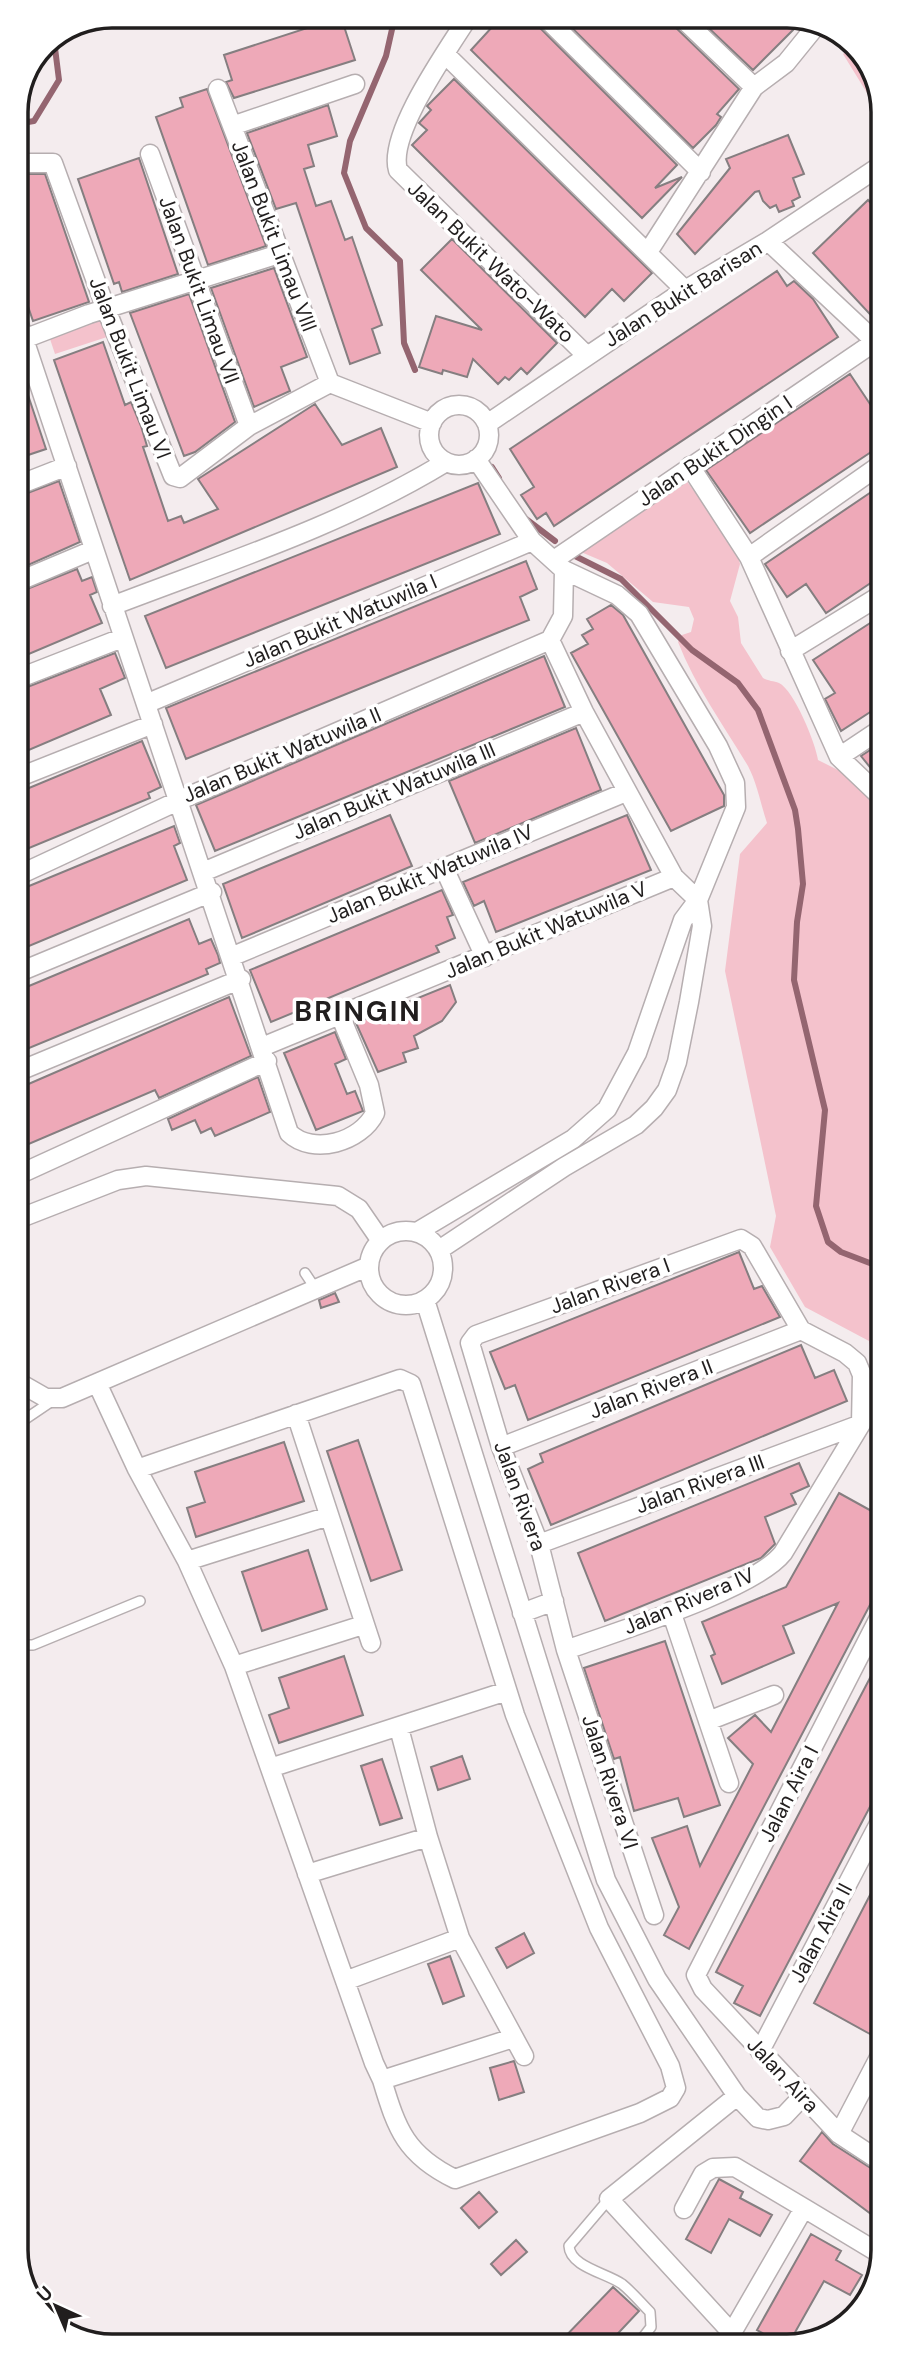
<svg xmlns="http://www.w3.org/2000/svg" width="899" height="2362" viewBox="0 0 899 2362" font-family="'DM Sans',sans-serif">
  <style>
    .green { fill: #f4c2cc }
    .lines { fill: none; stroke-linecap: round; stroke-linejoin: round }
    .stream { stroke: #946570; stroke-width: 6 }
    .building { fill: #eea9b8; stroke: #857e80; stroke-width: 2 }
    .lane-casing { stroke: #b6aeb0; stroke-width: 12 }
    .street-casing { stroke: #b6aeb0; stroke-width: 21 }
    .lane { stroke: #fff; stroke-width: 9 }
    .street { stroke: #fff; stroke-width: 18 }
    .labels { text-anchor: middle; stroke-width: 7; stroke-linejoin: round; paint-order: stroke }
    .street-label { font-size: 21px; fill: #211e1e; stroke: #fff }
    .district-label { font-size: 28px; font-weight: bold; letter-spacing: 2px; fill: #211e1e; stroke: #fff }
    .rim { fill: none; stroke: #211e1e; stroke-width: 3.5 }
  </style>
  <rect width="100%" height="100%" fill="#f4ecee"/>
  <path class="green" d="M854,46L880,87V114L843,54Z
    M101,318L107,337L55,354L49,336Z
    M686,480L736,548L740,564L730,601L738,617L741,643L763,678C768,681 774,681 779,683C794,690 816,744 818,760L844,773L881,812L882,1418L869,1341L805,1307L770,1247L776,1216L725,971L740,854L767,823C761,805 757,783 748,766C724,726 695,686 678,642L682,635L691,632L694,619L689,607L653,602L607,563L581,552L602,533Z"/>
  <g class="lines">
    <path class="stream" d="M395,16L386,56L350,141L344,173L366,228L400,261L404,343L415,370
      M16,124L34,121L59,80L54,40
      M492,467L499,478
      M526,519L555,541
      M575,556L621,579L692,650L738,683L758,710L795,810L798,829L803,884L797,922L794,980L825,1110L816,1206L828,1242L841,1252L875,1265L882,1259"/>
  </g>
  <path class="building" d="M485,16H533L536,24L677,165L655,188L682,177L642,218L471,50L494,25Z
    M560,16H669L672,24L739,89L717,114L721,117L716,125L693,148Z
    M696,16H794L803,20L753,70Z
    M341,17L355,60L234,98L226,82L232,80L224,55Z
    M454,79L652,273L624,301L612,289L585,317L412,145L427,130L419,123L431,110L427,106Z
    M207,89L266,246L208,265L156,117L183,107L180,98Z
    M328,105L337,136L308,145L314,166L304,169L316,206L331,201L345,240L352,237L382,325L372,329L380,353L350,364L296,203L276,209L247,133Z
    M788,135L804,174L793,178L800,197L792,201L794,206L779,212L776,205L770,208L763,201L759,191L755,192L695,254L677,234L730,168L726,159Z
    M139,158L178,274L122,292L119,282L114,284L78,179Z
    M23,174H45L89,302L33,321L16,271V177Z
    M868,200L880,213V325L813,253Z
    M452,239L557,343L527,374L521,368L509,380L505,377L498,384L473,359L467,377L443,370L442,374L419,367L436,316L482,330L421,270Z
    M274,268L307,357L281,367L290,391L254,407L211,288Z
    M777,271L787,286L794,281L813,299L838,337L554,526L546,513L537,519L521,495L534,487L510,449Z
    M189,294L235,422L195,452L184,456L130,313Z
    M103,342L125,405L131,402L141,426L147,446L143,447L168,521L181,516L184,523L218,509L198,479L315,404L342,445L381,428L397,467L130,580L54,360Z
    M16,371H20L46,449L16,459Z
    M850,374L880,419V446L750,533L706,470Z
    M59,481L80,542L17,570V497Z
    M478,483L500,534L166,668L145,616Z
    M880,486L881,576L826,613L806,584L787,597L765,564Z
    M526,561L537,589L520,597L529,620L186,759L166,708Z
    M77,569L82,581L92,577L97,592L90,595L102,623L17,659V593Z
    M611,605L623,615L724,795V806L671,831L571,653L588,644L582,635L593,629L587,619Z
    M881,616V705L841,731L825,699L835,693L813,660Z
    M115,653L125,678L100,689L111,715L17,755V691Z
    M544,656L565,707L215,851L196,805Z
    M576,728L601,790L475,843L449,781Z
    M142,741L161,787L148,793L150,798L17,853V793Z
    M881,743V781L861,756Z
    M390,815L412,866L242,938L223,884Z
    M627,815L651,870L496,932L484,901L474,906L463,882Z
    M174,826L180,843L174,846L187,880L17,951V891Z
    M442,890L453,915L447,917L455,938L436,946L439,952L271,1022L250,970Z
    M189,919L199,944L211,939L218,955L220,963L206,969L208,974L17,1053V991Z
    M450,985L456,1002L442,1021L414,1036L418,1048L403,1053L406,1062L378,1072L356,1023Z
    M229,997L251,1056L159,1098L155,1090L17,1149V1089Z
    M335,1032L346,1059L335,1064L347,1094L355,1091L363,1111L316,1130L284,1053Z
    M258,1077L270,1112L215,1136L211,1128L201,1133L195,1120L172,1130L168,1119Z
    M739,1252L754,1289L762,1286L780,1317L528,1420L515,1385L505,1389L490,1352Z
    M335,1293L339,1302L321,1308L319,1300Z
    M801,1345L815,1378L834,1370L847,1401L551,1525L528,1469L543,1462L540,1454Z
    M358,1440L402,1570L371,1581L327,1451Z
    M284,1442L304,1501L196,1537L187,1508L205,1502L195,1472Z
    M799,1463L809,1486L791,1494L796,1504L765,1517L775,1544L761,1558L605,1621L578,1553Z
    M839,1493L877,1514L874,1520L882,1524V1582L689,1949L664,1935L679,1907L652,1838L687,1826L700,1866L753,1764L728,1738L755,1715L771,1732L838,1603L783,1626L794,1653L722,1684L711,1656L715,1654L702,1622L786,1587Z
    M308,1550L327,1609L262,1631L242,1572Z
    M665,1641L720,1805L684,1817L678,1798L634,1811L620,1757L614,1759L584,1668Z
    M882,1655L883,1782L760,2016L734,2003L743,1986L716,1972Z
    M344,1656L363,1715L279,1743L269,1715L289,1708L279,1678Z
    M462,1756L470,1779L438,1790L431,1767Z
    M382,1759L402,1818L380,1825L361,1766Z
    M883,1870V2010L870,2034L814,2003Z
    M524,1933L534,1953L507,1968L496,1948Z
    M450,1956L464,1996L443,2004L428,1964Z
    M514,2061L524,2092L499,2100L490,2068Z
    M822,2132L833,2144L883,2176V2223L800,2161Z
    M719,2179L743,2192L740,2198L772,2215L760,2236L729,2219L711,2253L686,2239Z
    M479,2192L497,2212L479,2228L461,2208Z
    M811,2234L841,2251L836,2260L862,2275L850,2295L824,2281L789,2343H780L757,2330Z
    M516,2240L527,2252L501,2275L491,2264Z
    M613,2287L639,2311L608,2344H558Z"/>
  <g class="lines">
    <g class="lane-casing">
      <path id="lane" d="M305,1273L315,1288
        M18,1424L52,1401
        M18,1632L23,1645H33L140,1601
        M609,2199L569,2246C570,2267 607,2273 622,2284C632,2292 641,2303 650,2312L651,2327L638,2344"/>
    </g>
    <g class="street-casing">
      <path id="street" d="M469,16C449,48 387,134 398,170L586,355
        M544,16L701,172
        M680,16L754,87
        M445,54L685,290
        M218,89L330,383
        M232,126L355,84
        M150,154L249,426
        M16,163H53L106,309L173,476L180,478L249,426L330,383
        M768,241L880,346
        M648,252L754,87L786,63L816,26
        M16,315L289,1133C313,1156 361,1142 375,1113L369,1085L340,1015
        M16,342L89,314L279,254
        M330,383L432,423
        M429 435a30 30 0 1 1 60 0a30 30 0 1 1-60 0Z
        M487,424L685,290L768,241L880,166
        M690,466L749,557L839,757L881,797
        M16,486L67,466
        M749,557L880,465
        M554,560L876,341
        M17,582L93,550
        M112,606C224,563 343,525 446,462
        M790,651L881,595
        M17,679L122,638
        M148,703L532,541
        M839,757L881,729
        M17,778L153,724
        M444,868L485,957
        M203,872L584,712
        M17,876L180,800L550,640
        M233,956L626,792
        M17,973L212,892
        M262,1047L674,877
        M17,1072L241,979
        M18,1175L267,1061
        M18,1219L118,1180L146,1176L338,1196L359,1209L381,1241
        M369 1268a37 37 0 1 1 74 0a37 37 0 1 1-74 0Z
        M417,1232L573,1139L607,1109L637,1053L683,920L698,900L736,807L735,783L718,746L639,614L617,595L564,570L532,541L476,459
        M439,1250L564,1167L636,1125L654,1108L667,1090L677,1062L689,1002L702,926L698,900L674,877L584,712L550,640L563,616L564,570
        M425,1300L606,1880L657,1979L737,2096L758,2118L768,2120L784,2116L802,2097
        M18,1382L46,1398H62L369,1266
        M97,1383L137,1469
        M296,1414L371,1643
        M501,1447L801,1330
        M539,1544L861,1424
        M187,1561L329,1516
        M671,1611L729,1783
        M882,1612L696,1975L703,1989L839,2134L883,2163
        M522,1613L554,1601
        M566,1650C615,1632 754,1590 783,1553L861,1424L862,1375L857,1363L845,1353L801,1330L752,1246L741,1239L476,1335L470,1343L501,1447L539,1544L566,1650L654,1915
        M234,1666L363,1625
        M708,1721L774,1695
        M399,1728L428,1837L460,1938L524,2056
        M270,1768L507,1691
        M307,1874L428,1837
        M345,1981L460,1938
        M760,2051L883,1816
        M382,2080C397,2130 406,2155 455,2179L640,2113L670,2098L676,2088L670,2066L599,1928L515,1715L411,1384L400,1379L137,1469L187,1561L234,1666L374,2063L382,2080L513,2038
        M839,2134L883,2050
        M684,2209L703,2174L713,2168L735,2167L804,2208
        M731,2332L609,2199L737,2096
        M726,2343L804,2208L882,2255"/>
    </g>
    <use href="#lane" class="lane"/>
    <use href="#street" class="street"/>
  </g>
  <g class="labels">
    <g class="street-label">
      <text transform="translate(274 236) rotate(69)" y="7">Jalan Bukit Limau VIII</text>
      <text transform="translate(491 262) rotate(44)" y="7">Jalan Bukit Wato-Wato</text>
      <text transform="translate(199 290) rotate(70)" y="7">Jalan Bukit Limau VII</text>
      <text transform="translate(683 294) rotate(-32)" y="7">Jalan Bukit Barisan</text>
      <text transform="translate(130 368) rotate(69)" y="7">Jalan Bukit Limau VI</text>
      <text transform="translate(715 451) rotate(-34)" y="7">Jalan Bukit Dingin I</text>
      <text transform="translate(340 621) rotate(-23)" y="7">Jalan Bukit Watuwila I</text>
      <text transform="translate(282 755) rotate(-23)" y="7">Jalan Bukit Watuwila II</text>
      <text transform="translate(394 791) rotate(-23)" y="7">Jalan Bukit Watuwila III</text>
      <text transform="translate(430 874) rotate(-23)" y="7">Jalan Bukit Watuwila IV</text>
      <text transform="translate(546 930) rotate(-23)" y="7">Jalan Bukit Watuwila V</text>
      <text transform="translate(610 1286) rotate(-20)" y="7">Jalan Rivera I</text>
      <text transform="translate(651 1389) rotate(-21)" y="7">Jalan Rivera II</text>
      <text transform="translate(700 1484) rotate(-20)" y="7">Jalan Rivera III</text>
      <text transform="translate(520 1496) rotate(70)" y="7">Jalan Rivera</text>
      <text transform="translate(689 1601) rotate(-23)" y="7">Jalan Rivera IV</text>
      <text transform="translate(610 1782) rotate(72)" y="7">Jalan Rivera VI</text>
      <text transform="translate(789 1794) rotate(-63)" y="7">Jalan Aira I</text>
      <text transform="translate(821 1933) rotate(-62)" y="7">Jalan Aira II</text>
      <text transform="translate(783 2075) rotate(47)" y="7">Jalan Aira</text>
    </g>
    <g class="district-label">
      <text x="358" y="1021">BRINGIN</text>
    </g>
  </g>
  <path d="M0 0H899V2362H0ZM112 28H787A84 84 0 0 1 871 112V2250A84 84 0 0 1 787 2334H112A84 84 0 0 1 28 2250V112A84 84 0 0 1 112 28Z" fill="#fff" fill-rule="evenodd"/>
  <path class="rim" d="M112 28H787A84 84 0 0 1 871 112V2250A84 84 0 0 1 787 2334H112A84 84 0 0 1 28 2250V112A84 84 0 0 1 112 28Z"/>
  <g transform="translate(56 2306) rotate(316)" stroke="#ffffff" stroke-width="5" paint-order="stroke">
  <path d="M0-5L12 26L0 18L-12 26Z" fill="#211e1e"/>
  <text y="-10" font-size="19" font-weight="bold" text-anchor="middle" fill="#211e1e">U</text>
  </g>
</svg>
